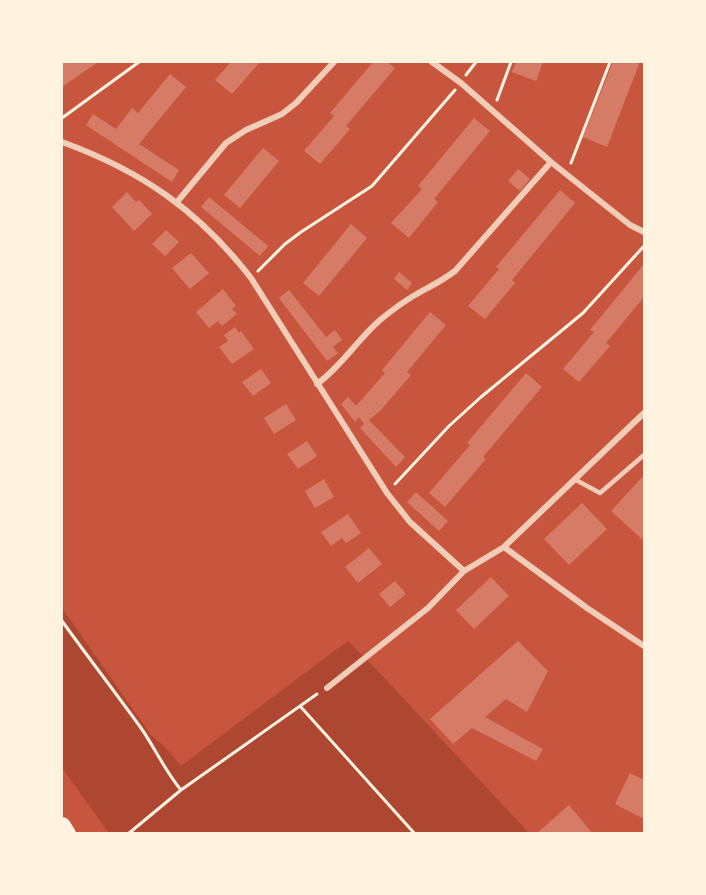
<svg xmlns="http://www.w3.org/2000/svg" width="706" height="895" viewBox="0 0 706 895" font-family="Jost,sans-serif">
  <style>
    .green { fill: #ae4732 }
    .building { fill: #d67c66 }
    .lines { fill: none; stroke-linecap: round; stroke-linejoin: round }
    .path { stroke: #fff3e0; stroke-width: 3 }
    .service { stroke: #f1ccb7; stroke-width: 4.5 }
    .minor { stroke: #f1ccb7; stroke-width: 6 }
    .motorway { stroke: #fff3e0; stroke-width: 18 }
  </style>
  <rect width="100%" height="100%" fill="#c8553d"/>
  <path class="green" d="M62,608L151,735L166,748L181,766L348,641L375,668L529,833H109L62,768Z"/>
  <path class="building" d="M62,62H98L62,87Z
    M231,62H260L232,94L215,80Z
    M373,62H387L395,68L346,126L350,129L320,164L304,151L334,116L330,113Z
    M516,62H543L536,81L512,72Z
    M613,62H633L639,64L607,147L583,137Z
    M170,74L186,87L139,144L179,170L172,182L86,125L93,114L116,129L132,108L138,113Z
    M474,118L490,131L434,199L438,202L409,238L391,223L422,189L418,186Z
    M263,148L279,161L240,208L224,195Z
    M518,169L530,179L520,191L508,181Z
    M560,190L575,203L512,280L515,283L485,319L468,306L499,269L496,267Z
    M127,192L136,202L139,200L152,214L134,231L112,207Z
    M209,197L268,246L260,256L201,207Z
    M351,224L367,238L319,296L303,283Z
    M166,230L179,242L165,256L152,244Z
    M191,253L209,273L190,289L172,268Z
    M644,264V297L606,343L610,346L579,382L563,369L594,332L590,330Z
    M399,272L412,283L407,290L394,279Z
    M223,289L236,306L232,309L237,314L222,326L218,321L209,328L196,312Z
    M289,290L326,337L335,330L342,340L333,347L338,353L327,361L279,298Z
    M430,312L446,325L407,372L411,375L380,411L369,420L405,457L396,467L360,428L364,424L359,417L355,422L341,404L348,397L356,406L385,373L382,370Z
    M235,327L239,333L241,331L254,349L232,364L219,347L228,341L224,335Z
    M261,369L271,383L253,396L242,382Z
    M526,373L542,387L483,457L486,459L445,507L429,493L470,445L467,443Z
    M286,404L296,420L274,434L264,418Z
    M307,441L317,456L298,469L287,454Z
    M644,475V541L611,511Z
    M324,479L334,497L315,508L305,491Z
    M416,492L448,521L439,531L407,502Z
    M582,503L607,529L569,565L544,539Z
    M348,514L361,533L346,543L342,538L331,546L321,532Z
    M369,548L382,564L358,583L345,567Z
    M491,577L509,596L474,629L456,610Z
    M395,581L406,594L390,607L379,594Z
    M518,641L548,671L527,712L506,699L485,717L543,749L536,761L472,728L453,744L430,719Z
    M630,773L644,780V819L615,804Z
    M569,805L593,834H536L561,812Z"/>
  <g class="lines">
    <path class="path" d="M466,75L476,62
      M497,100L511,62
      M62,118L139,62
      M571,163L610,62
      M258,271L285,244L301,232L372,186L455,90
      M395,484L449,426L481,397L583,313L644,246
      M62,621C88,657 115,692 141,728C155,748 165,771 181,790
      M300,706L415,834
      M128,834L181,790L317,694"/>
    <path class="service" d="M576,480L600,493L644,455"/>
    <path class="minor" d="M432,62L461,83L551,162L630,225L644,232
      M62,142C142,171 199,211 251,278L387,493L410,522L464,571
      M177,202L226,143L246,130L282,114L296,103L334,62
      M317,384C342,366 357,340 380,320C391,311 403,302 415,295C429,287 442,281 455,271L551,162
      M504,547L587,608L644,646
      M327,688L428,608L464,571L504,547L644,413"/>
    <path class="motorway" d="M62,826L67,834"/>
  </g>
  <rect width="706" height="895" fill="none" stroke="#fff3e0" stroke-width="126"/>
</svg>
